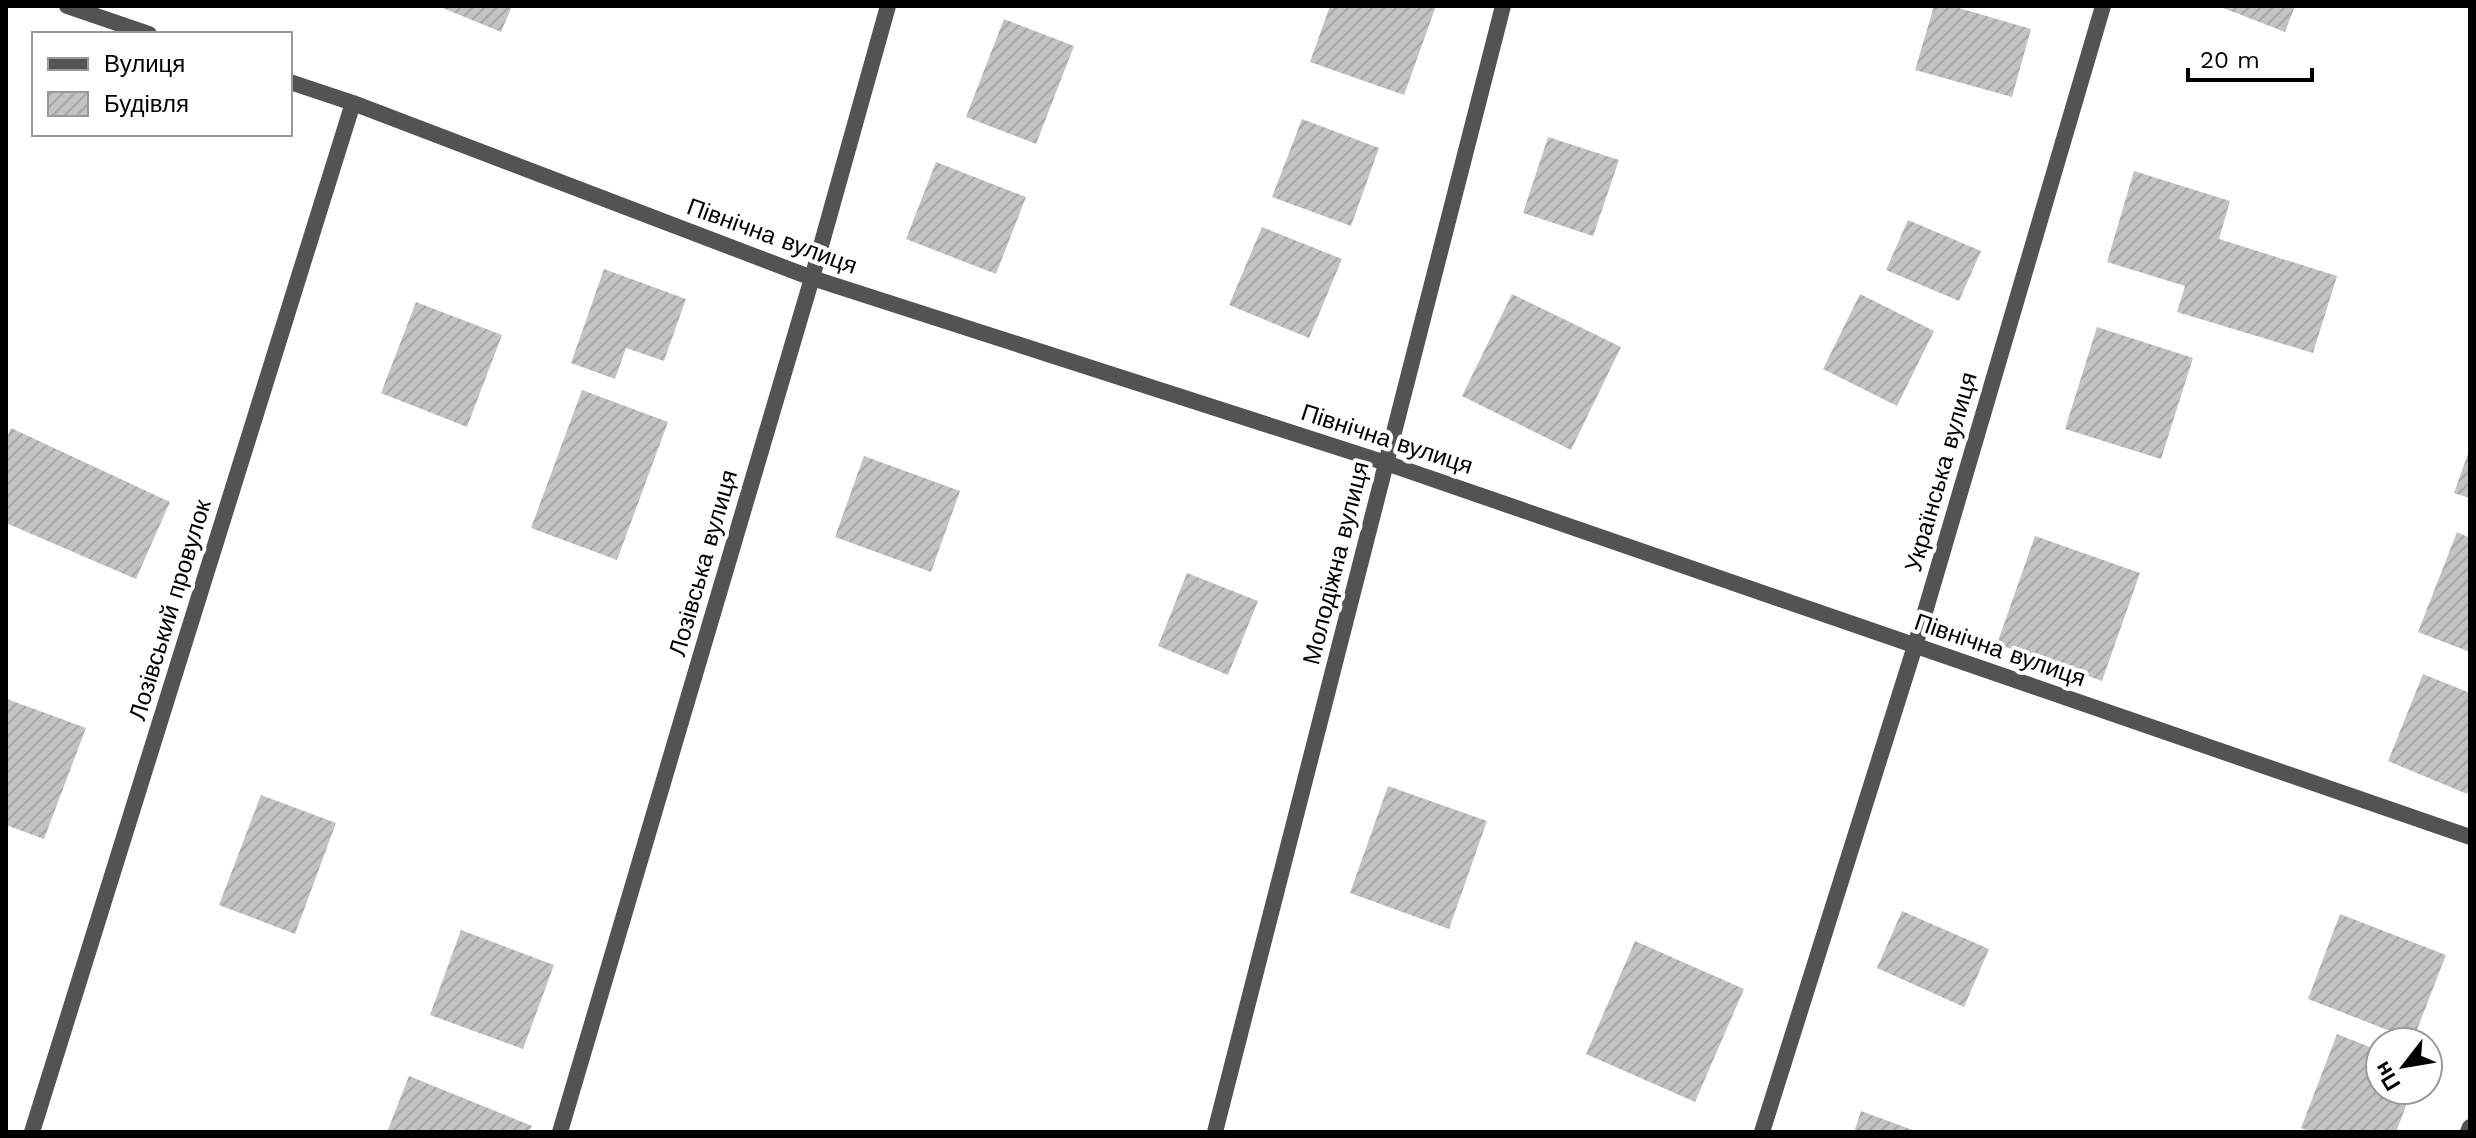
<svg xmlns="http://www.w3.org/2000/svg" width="2476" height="1138" viewBox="0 0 2476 1138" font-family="'Work Sans',sans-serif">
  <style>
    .building { fill: url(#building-hatch) }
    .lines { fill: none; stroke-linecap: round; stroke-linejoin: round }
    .minor { stroke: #535353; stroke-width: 16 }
    .labels { text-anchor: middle; stroke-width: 8; stroke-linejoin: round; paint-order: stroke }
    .street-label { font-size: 24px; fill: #000; stroke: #fff }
  </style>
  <defs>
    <pattern id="building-hatch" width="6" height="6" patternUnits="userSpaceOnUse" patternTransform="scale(2)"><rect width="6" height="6" fill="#c3c3c3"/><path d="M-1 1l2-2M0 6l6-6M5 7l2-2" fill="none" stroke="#a6a6a6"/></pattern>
  </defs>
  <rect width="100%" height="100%" fill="#fff"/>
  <path class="building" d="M438,6H512L501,32Z
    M1330,6H1436L1404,95L1310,62Z
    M1934,6H1952L2031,29L2012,97L1915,70Z
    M2218,6H2295L2285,32Z
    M1004,19L1074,46L1036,144L966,117Z
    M1302,119L1379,148L1351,226L1272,197Z
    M1548,137L1619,160L1593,236L1523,213Z
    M936,162L1026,197L996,274L906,239Z
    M2134,171L2230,201L2219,239L2337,276L2313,353L2177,312L2185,286L2107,262Z
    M1908,220L1981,251L1959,301L1886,270Z
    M1262,227L1342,259L1309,338L1229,305Z
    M604,269L686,299L664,361L626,348L615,379L571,363Z
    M1512,294L1621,347L1571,450L1462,396Z
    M1860,294L1934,331L1897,406L1823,369Z
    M416,302L502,335L467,427L381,393Z
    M2097,327L2193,358L2161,459L2065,429Z
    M582,390L668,422L617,560L531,528Z
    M11,428L170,502L136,579L6,523V440Z
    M2470,448V498L2454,493Z
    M864,456L960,491L931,572L835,537Z
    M2457,532L2470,538V652L2418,632Z
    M2035,536L2140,573L2102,681L1997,644Z
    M1187,573L1258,601L1228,675L1158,646Z
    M2423,674L2470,693V786L2467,794L2388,761Z
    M7,699L86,728L44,839L6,825Z
    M1388,786L1487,821L1449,929L1350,893Z
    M261,795L336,823L295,934L219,905Z
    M1902,911L1989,949L1964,1007L1877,968Z
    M2340,914L2446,955L2413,1040L2308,999Z
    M461,930L554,965L523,1049L430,1015Z
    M1635,941L1744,989L1695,1102L1586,1054Z
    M2337,1034L2380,1051V1090H2412L2396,1132H2312L2301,1128Z
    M409,1076L532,1126L529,1132H387Z
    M1861,1111L1918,1132H1854Z"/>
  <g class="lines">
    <path class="minor" d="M67,6L149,34
      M290,82L353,103L812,278L1386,463L2470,837
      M32,1132L353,103
      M560,1132L812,278L888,6
      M1215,1132L1503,6
      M1762,1132L1915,646L2103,6
      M2468,1132L2470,1127"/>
  </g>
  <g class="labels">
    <g class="street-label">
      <text transform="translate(772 236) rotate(20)" y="8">Північна вулиця</text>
      <text transform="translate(1387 439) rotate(18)" y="8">Північна вулиця</text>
      <text transform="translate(1941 472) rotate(-74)" y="8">Українська вулиця</text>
      <text transform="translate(703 563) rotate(-74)" y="8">Лозівська вулиця</text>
      <text transform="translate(1336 563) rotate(-76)" y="8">Молодіжна вулиця</text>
      <text transform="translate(170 610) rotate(-73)" y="8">Лозівський провулок</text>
      <text transform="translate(2000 650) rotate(19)" y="8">Північна вулиця</text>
    </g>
  </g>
  <rect width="2476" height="1138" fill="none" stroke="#000000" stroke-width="16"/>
  <rect x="32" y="32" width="260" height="104" fill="#ffffff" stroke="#999999" stroke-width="2"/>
  <rect x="48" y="58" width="40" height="12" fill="#535353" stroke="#999999" stroke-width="2"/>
  <text x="104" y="72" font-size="24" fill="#000000">Вулиця</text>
  <rect x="48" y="92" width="40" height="24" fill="url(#building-hatch)" stroke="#999999" stroke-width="2"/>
  <text x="104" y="112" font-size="24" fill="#000000">Будівля</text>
  <g transform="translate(2404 1066) rotate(239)"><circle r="38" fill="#ffffff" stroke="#999999" stroke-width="2"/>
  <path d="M0-6L14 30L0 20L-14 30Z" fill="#000000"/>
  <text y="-12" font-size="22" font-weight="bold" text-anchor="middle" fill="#000000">Пн</text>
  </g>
  <path d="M2188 68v12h124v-12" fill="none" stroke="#000000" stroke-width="4"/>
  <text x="2200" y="68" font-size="24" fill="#000000" stroke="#ffffff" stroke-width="6" paint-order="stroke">20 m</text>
</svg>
